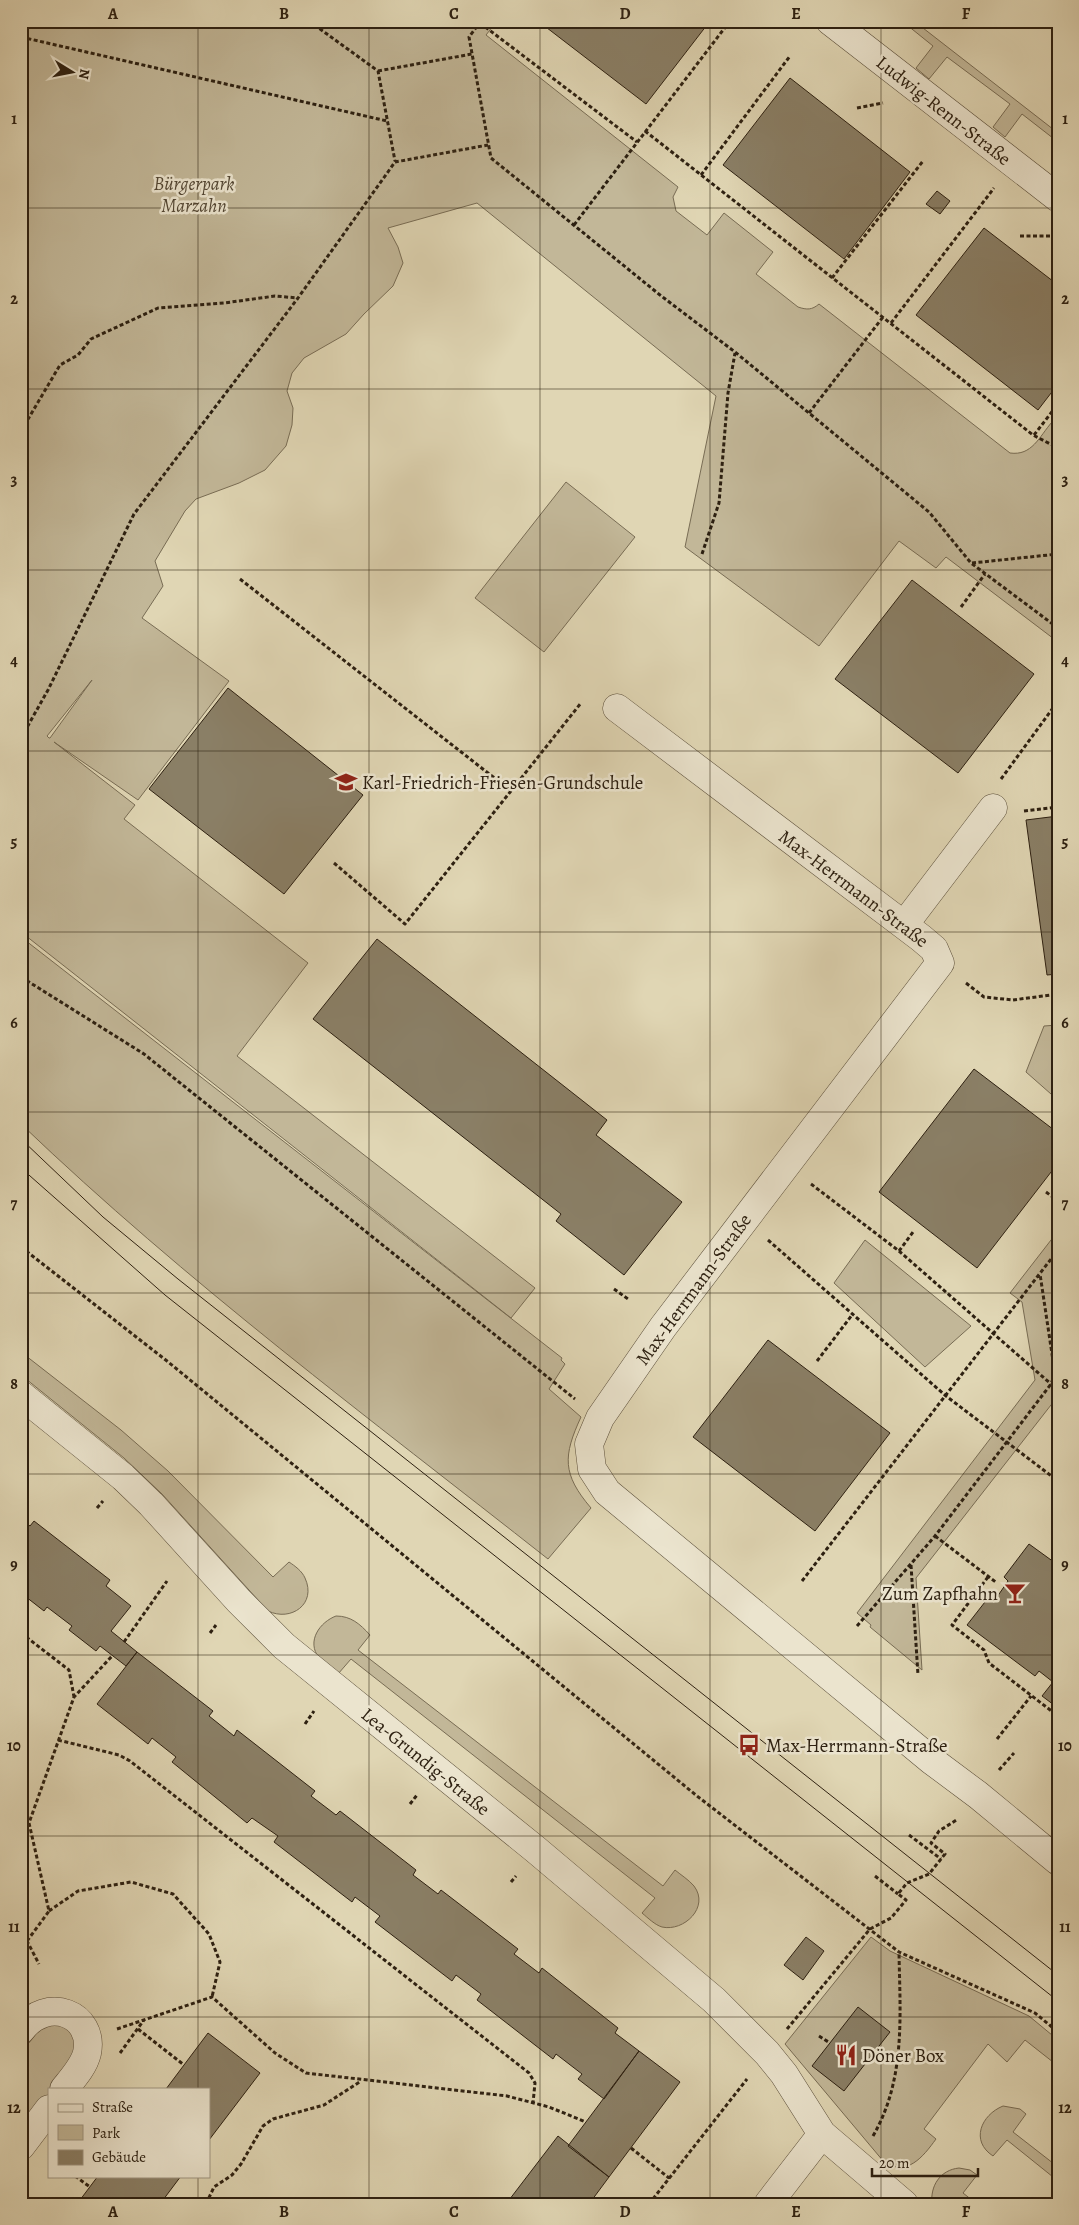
<svg xmlns="http://www.w3.org/2000/svg" width="1079" height="2225" viewBox="0 0 1079 2225" font-family="Alegreya,serif">
  <style>
    .green { fill: #c2b798; stroke: #786c54; fill-rule: evenodd }
    .building { fill: #8a7f66; stroke: #2d2011 }
    .lines { fill: none; stroke-linecap: round; stroke-linejoin: round }
    .minor-casing { stroke: #5a4e3a; stroke-width: 29 }
    .path { stroke: #2d2011; stroke-width: 3; stroke-dasharray: 4 2.5; stroke-linecap: butt }
    .minor { stroke: #ebe4ce; stroke-width: 28 }
    .tram { stroke: #2d2011; stroke-width: 1 }
    .grid { fill: none; stroke: #2d2011; stroke-width: 1; stroke-opacity: 0.55 }
    .labels { text-anchor: middle; stroke-width: 5; stroke-linejoin: round; paint-order: stroke }
    .street-label { font-size: 19px; fill: #2d2011; stroke: #ebe4ce }
    .park-label { font-size: 19px; font-style: italic; fill: #524633; stroke: #ebe4ce }
    .poi-label { font-size: 19px; fill: #2d2011; stroke: #ebe4ce; text-anchor: start }
    .neatline { fill: none; stroke: #2d2011; stroke-width: 2 }
    .grid-label { font-size: 16px; text-anchor: middle; font-weight: bold; fill: #2d2011 }
  </style>
  <rect width="100%" height="100%" fill="#e0d6b4"/>
  <filter id="stains"><feTurbulence type="fractalNoise" baseFrequency=".004" numOctaves="4"/><feColorMatrix values="0 0 0 0 .2 0 0 0 0 .09 0 0 0 0 .02 0 0 0 .5 -.17"/></filter>
  <radialGradient id="worn" r=".72"><stop offset=".6" stop-color="#630" stop-opacity="0"/><stop offset="1" stop-color="#630" stop-opacity=".3"/></radialGradient>
  <path class="green" d="M21,21H497L486,35L678,187L673,197L676,211L707,235L724,213L773,252L756,274L798,307C807,310 812,310 819,304L1010,453C1032,456 1039,437 1052,422L1058,427V642L946,557L936,568L899,541L819,646L685,547L716,396L477,203L388,228L398,247L403,263L393,286L364,314L346,334L304,358L292,373L287,391L293,408L292,425L286,446L265,470L239,483L196,499L185,511L155,561L163,586L142,618L229,681L138,800L54,742L135,805L124,819L308,963L237,1056L535,1288L511,1318L21,932ZM92,680L50,738H49L47,736Z
    M902,21H914L1058,133V142L1022,114L1005,137L993,127L1010,104L947,57L929,79L916,68L933,46Z
    M566,482L635,537L544,652L475,598Z
    M21,937L562,1358L561,1360L565,1364L549,1389L581,1417C563,1456 562,1474 591,1508L548,1559C369,1418 186,1282 21,1124Z
    M1058,1025V1086L1051,1094L1026,1072L1044,1026Z
    M1058,1231V1396L916,1578L922,1670L870,1627L871,1625L857,1613L1035,1380L1022,1302L1010,1293Z
    M865,1240L971,1326L925,1367L834,1283Z
    M21,1352L121,1430L168,1471L273,1577L289,1562C295,1566 302,1571 305,1578C317,1604 291,1622 268,1611L162,1494L124,1458L21,1375Z
    M336,1616C351,1616 360,1624 370,1635L358,1650L663,1886L675,1870C681,1875 689,1880 694,1886C710,1907 684,1932 662,1927C655,1925 648,1918 642,1913L655,1898L351,1659L338,1674C332,1669 324,1664 319,1658C306,1641 320,1622 336,1616Z
    M871,1937L890,1951L1029,2016L1058,2040V2066L1025,2040L1007,2062L988,2044L924,2129L936,2139C923,2157 907,2177 884,2162L785,2044Z
    M47,2023H68L80,2050L53,2089H49V2095L21,2131V2053L39,2030Z
    M1003,2106L1020,2109L1026,2114L1013,2132L1058,2167V2181L1007,2140L993,2156C970,2141 981,2115 1003,2106Z
    M959,2168L970,2170L977,2175L963,2193L977,2204H932C930,2186 940,2170 959,2168Z"/>
  <path class="building" d="M538,21H710L646,104Z
    M790,78L910,172L844,259L723,165Z
    M937,191L950,201L940,214L926,204Z
    M984,228L1058,285V384L1038,410L916,315Z
    M912,580L1034,674L958,773L835,679Z
    M228,688L363,795L284,894L149,789Z
    M1058,816V974L1047,975L1026,820Z
    M377,939L607,1120L596,1135L682,1202L624,1275L556,1221L561,1214L313,1019Z
    M974,1069L1058,1133V1163L977,1268L879,1192Z
    M768,1340L890,1433L815,1531L693,1437Z
    M21,1519L30,1526L34,1521L110,1580L106,1586L131,1606L111,1631L137,1652L126,1666L100,1646L96,1651L69,1630L72,1626L47,1607L44,1611L21,1593Z
    M1029,1544L1058,1565V1708L1042,1696L1053,1682L1039,1671L1035,1676L967,1625L992,1593L997,1597L1008,1581L1004,1577Z
    M137,1652L213,1711L209,1716L234,1736L237,1730L315,1791L311,1796L336,1815L340,1811L416,1870L413,1875L438,1894L441,1890L518,1949L514,1954L539,1973L542,1968L618,2028L615,2033L639,2051L604,2099L578,2079L582,2074L556,2054L553,2059L477,2000L481,1994L456,1975L452,1981L375,1922L380,1916L355,1897L352,1902L274,1842L278,1836L252,1818L247,1823L172,1762L176,1757L152,1738L148,1744L97,1704Z
    M806,1937L824,1951L803,1980L784,1965Z
    M858,2007L890,2032L844,2091L812,2066Z
    M208,2033L260,2073L209,2140V2089H166Z
    M639,2051L680,2082L609,2177L568,2146Z
    M558,2136L609,2177L589,2204H506Z
    M98,2176H181L160,2204H77Z"/>
  <g class="lines">
    <g class="minor-casing">
      <path id="minor" d="M830,21L1058,198
        M617,708L921,938L934,949L940,963L663,1327L600,1418L589,1444L592,1469L607,1492L931,1760L978,1795L1058,1861
        M904,925L993,808
        M21,1395L123,1477L151,1504L239,1601L284,1646L535,1849L714,2000L767,2053L784,2074L822,2134L904,2204
        M21,2030C47,1995 95,2014 87,2053C84,2066 73,2078 64,2089
        M21,2146L49,2109
        M768,2204L822,2134"/>
    </g>
    <path class="path" d="M309,21L378,71L395,161
      M481,21L469,37L491,158L660,295L735,352L929,512L971,563L1058,628
      M1050,21L1058,27
      M480,23L637,142
      M21,37L387,121
      M378,71L472,54
      M857,108L883,103
      M645,131L1033,435L1058,448
      M701,175L790,56
      M574,225L730,21
      M1020,236H1058
      M832,278L923,161
      M891,323L994,188
      M809,413L883,317
      M21,431L60,365L78,355L91,339L158,308L224,303L275,296L298,298
      M1034,435L1058,404
      M702,554L719,503L728,393L735,353
      M972,563L1058,554
      M240,579L511,791
      M961,607L985,574
      M21,738L48,690L134,514L298,298L395,162L488,145
      M1001,779L1058,701
      M1024,811L1058,807
      M334,863L405,924L581,703
      M21,977L144,1054L575,1399
      M966,983L984,997L1013,1000L1058,994
      M811,1184L899,1251L1051,1384
      M1046,1192L1058,1201
      M768,1240L946,1396L1058,1481
      M21,1247L167,1361L697,1796L899,1952L1035,2013L1058,2032
      M899,1251L913,1232
      M614,1289L628,1299
      M817,1361L852,1315
      M97,1508L103,1501
      M935,1536L997,1583
      M911,1565L918,1675
      M988,1577L952,1625L984,1650L989,1663L1058,1716
      M802,1581L1058,1250
      M857,1626L935,1536L1051,1384L1055,1374L1040,1274
      M21,1633L69,1670L74,1697
      M210,1633L216,1625
      M124,1642L167,1581
      M305,1724L314,1711
      M997,1739L1031,1696
      M58,1740L119,1755L130,1761L529,2073L535,2083L533,2103
      M999,1770L1014,1753
      M410,1804L417,1795
      M21,1825L29,1823
      M909,1835L941,1859
      M875,1876L898,1894
      M511,1882L516,1876
      M49,1911L78,1891L131,1882L173,1894L209,1934L220,1962L212,1997
      M21,1937L27,1941L39,1964
      M27,1941L49,1911L29,1823L74,1697L113,1655
      M117,2029L212,1997L275,2053L306,2073L507,2096L549,2107L586,2122
      M138,2029L184,2065
      M787,2029L870,1929L891,1918L906,1900L898,1894L907,1883L929,1874L945,1854L931,1843L939,1831L958,1819
      M819,2036L830,2043
      M120,2053L144,2020
      M873,2136C906,2079 900,2015 899,1952
      M631,2148L669,2178
      M75,2176L90,2187
      M206,2204L214,2187L232,2175L241,2164L263,2126L273,2119L324,2105L361,2081
      M649,2204L747,2079"/>
    <use href="#minor" class="minor"/>
    <path class="tram" d="M21,1139L103,1217L178,1279L1058,1975
      M21,1168L165,1295L1058,2001"/>
  </g>
  <path class="grid" d="M198,21V2089M369,21V2204M540,21V2204M710,21V2204M881,21V2204M21,208H1058M21,389H1058M21,570H1058M21,751H1058M21,932H1058M21,1112H1058M21,1293H1058M21,1474H1058M21,1655H1058M21,1836H1058M21,2017H1058M198,2176V2204"/>
  <defs>
    <g id="school-bare" transform="scale(1.725)"><path d="M0-5L7-2L0 1L-7-2ZM-4 1L0 2.5L4 1V4Q0 6-4 4Z" fill="#8f2418" stroke="#ebe4ce" stroke-width="2.5" paint-order="stroke"/></g>
    <g id="bar-bare" transform="scale(1.725)"><path d="M-6-5H6L.8 .8V4.5H3.5V6h-7V4.5H-.8V.8Z" fill="#8f2418" stroke="#ebe4ce" stroke-width="2.5" paint-order="stroke"/></g>
    <g id="bus-bare" transform="scale(1.725)"><path d="M-5-6H5V4H4V6H2V4H-2V6H-4V4H-5ZM-3.5-4V0h7V-4ZM-3.5 1.2v1.5H-2V1.2ZM2 1.2v1.5H3.5V1.2Z" fill="#8f2418" stroke="#ebe4ce" stroke-width="2.5" paint-order="stroke"/></g>
    <g id="restaurant-bare" transform="scale(1.725)"><path d="M-5-6h1v4h1v-4h1v4h1v-4h1v5L-1.5 .5V6h-2V.5L-5-1ZM5-6V6H3V1.5H1.5Q1.5-4 5-6Z" fill="#8f2418" stroke="#ebe4ce" stroke-width="2.5" paint-order="stroke"/></g>
  </defs>
  <g fill-rule="evenodd">
    <use href="#school-bare" x="346" y="782"/>
    <use href="#bar-bare" x="1015" y="1593"/>
    <use href="#bus-bare" x="749" y="1745"/>
    <use href="#restaurant-bare" x="846" y="2055"/>
  </g>
  <g class="labels">
    <g class="street-label">
      <text transform="translate(944 110) rotate(38)" y="7">Ludwig-Renn-Straße</text>
      <text transform="translate(854 888) rotate(37)" y="7">Max-Herrmann-Straße</text>
      <text transform="translate(693 1289) rotate(-54)" y="7">Max-Herrmann-Straße</text>
      <text transform="translate(426 1761) rotate(39)" y="7">Lea-Grundig-Straße</text>
    </g>
    <g class="park-label">
      <text x="194" y="190">Bürgerpark<tspan x="194" dy="22">Marzahn</tspan></text>
    </g>
    <g class="poi-label">
      <text x="362" y="789">Karl-Friedrich-Friesen-Grundschule</text>
      <text x="998" y="1600" text-anchor="end">Zum Zapfhahn</text>
      <text x="766" y="1752">Max-Herrmann-Straße</text>
      <text x="862" y="2062">Döner Box</text>
    </g>
  </g>
  <rect width="1079" height="2225" fill="none" stroke="#e0d6b4" stroke-width="55"/>
  <rect x="48" y="2088" width="162" height="90" fill="#ebe4ce" stroke="#9f9682"/>
  <rect x="58" y="2104" width="25" height="8" fill="#ebe4ce" stroke="#9f9682"/>
  <text x="92" y="2112" font-size="15" fill="#2d2011">Straße</text>
  <rect x="58" y="2125" width="25" height="15" fill="#c2b798" stroke="#9f9682"/>
  <text x="92" y="2138" font-size="15" fill="#2d2011">Park</text>
  <rect x="58" y="2150" width="25" height="15" fill="#8a7f66" stroke="#9f9682"/>
  <text x="92" y="2162" font-size="15" fill="#2d2011">Gebäude</text>
  <g transform="translate(72 72) rotate(100)" stroke="#ebe4ce" stroke-width="4" paint-order="stroke">
  <path d="M0-4L9 19L0 12L-9 19Z" fill="#2d2011"/>
  <text y="-8" font-size="14" font-weight="bold" text-anchor="middle" fill="#2d2011">N</text>
  </g>
  <path d="M872 2168v8h106v-8" fill="none" stroke="#2d2011" stroke-width="2.5"/>
  <text x="879" y="2168" font-size="15" fill="#2d2011" stroke="#ebe4ce" stroke-width="4" paint-order="stroke">20 m</text>
  <rect x="28" y="28" width="1024" height="2170" class="neatline"/>
  <g class="grid-label">
    <text x="113" y="19">A</text>
    <text x="284" y="19">B</text>
    <text x="454" y="19">C</text>
    <text x="625" y="19">D</text>
    <text x="796" y="19">E</text>
    <text x="966" y="19">F</text>
    <text x="14" y="124">1</text>
    <text x="1065" y="124">1</text>
    <text x="14" y="304">2</text>
    <text x="1065" y="304">2</text>
    <text x="14" y="485">3</text>
    <text x="1065" y="485">3</text>
    <text x="14" y="666">4</text>
    <text x="1065" y="666">4</text>
    <text x="14" y="847">5</text>
    <text x="1065" y="847">5</text>
    <text x="14" y="1028">6</text>
    <text x="1065" y="1028">6</text>
    <text x="14" y="1209">7</text>
    <text x="1065" y="1209">7</text>
    <text x="14" y="1389">8</text>
    <text x="1065" y="1389">8</text>
    <text x="14" y="1570">9</text>
    <text x="1065" y="1570">9</text>
    <text x="14" y="1751">10</text>
    <text x="1065" y="1751">10</text>
    <text x="14" y="1932">11</text>
    <text x="1065" y="1932">11</text>
    <text x="14" y="2113">12</text>
    <text x="1065" y="2113">12</text>
    <text x="113" y="2217">A</text>
    <text x="284" y="2217">B</text>
    <text x="454" y="2217">C</text>
    <text x="625" y="2217">D</text>
    <text x="796" y="2217">E</text>
    <text x="966" y="2217">F</text>
  </g>
  <rect width="100%" height="100%" filter="url(#stains)"/>
  <rect width="100%" height="100%" fill="url(#worn)"/>
</svg>
